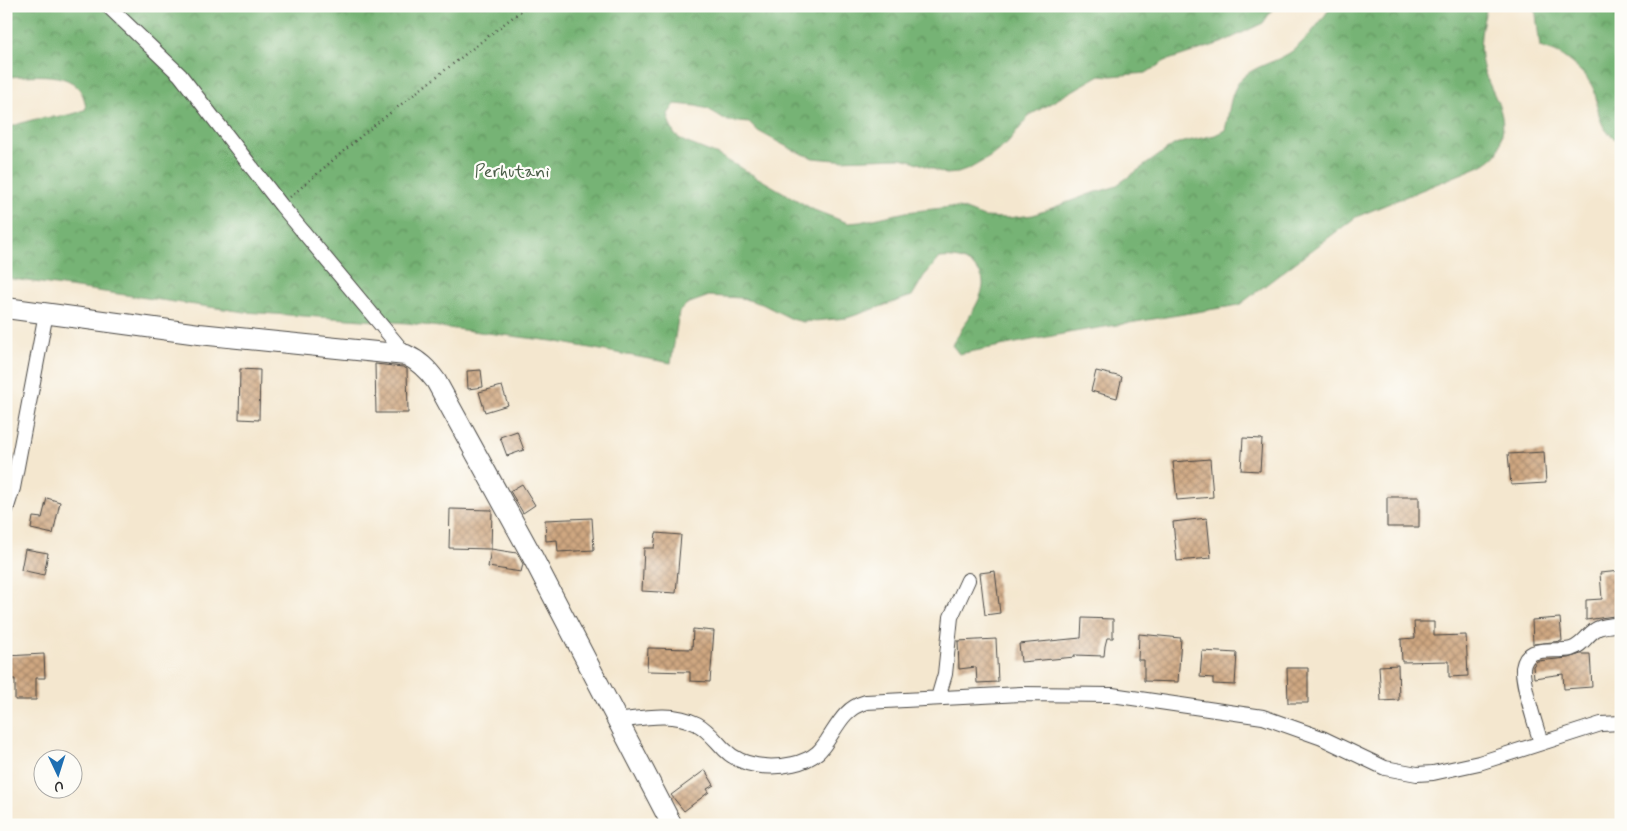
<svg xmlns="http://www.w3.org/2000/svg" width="1627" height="831" viewBox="0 0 1627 831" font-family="Mynerve,sans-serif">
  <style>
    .forest { fill: url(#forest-crowns); stroke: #506f50 }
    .building { fill: url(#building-cross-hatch) }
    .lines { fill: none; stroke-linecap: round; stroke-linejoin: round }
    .street-casing { stroke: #494744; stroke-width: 16 }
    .secondary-casing { stroke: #494744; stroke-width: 22 }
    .path { stroke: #494744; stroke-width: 2.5; stroke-dasharray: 1 4; stroke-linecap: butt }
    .street { stroke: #fff; stroke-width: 14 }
    .secondary { stroke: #fff; stroke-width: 20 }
    .labels { text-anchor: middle; stroke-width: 4.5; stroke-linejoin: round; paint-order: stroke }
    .park-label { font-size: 18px; fill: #4a5d47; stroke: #fdfcf7 }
  </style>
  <defs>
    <pattern id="forest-crowns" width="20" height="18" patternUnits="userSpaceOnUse" patternTransform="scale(1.25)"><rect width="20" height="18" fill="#76b374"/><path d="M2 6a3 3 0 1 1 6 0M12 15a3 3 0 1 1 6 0" fill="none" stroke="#61925f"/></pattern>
    <pattern id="building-cross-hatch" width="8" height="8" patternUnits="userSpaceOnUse" patternTransform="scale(1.25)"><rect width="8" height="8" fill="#cfa781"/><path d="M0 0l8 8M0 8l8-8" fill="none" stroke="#a8886a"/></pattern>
  </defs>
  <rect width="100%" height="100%" fill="#fdfcf7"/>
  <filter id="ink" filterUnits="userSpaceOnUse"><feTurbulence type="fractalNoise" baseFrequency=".02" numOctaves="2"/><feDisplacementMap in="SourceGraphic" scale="10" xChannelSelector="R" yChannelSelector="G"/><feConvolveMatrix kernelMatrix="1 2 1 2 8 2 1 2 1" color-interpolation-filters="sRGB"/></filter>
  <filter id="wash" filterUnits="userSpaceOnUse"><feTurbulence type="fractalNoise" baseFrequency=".0096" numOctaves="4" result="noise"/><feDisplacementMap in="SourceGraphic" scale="20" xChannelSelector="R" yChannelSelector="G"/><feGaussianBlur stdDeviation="1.12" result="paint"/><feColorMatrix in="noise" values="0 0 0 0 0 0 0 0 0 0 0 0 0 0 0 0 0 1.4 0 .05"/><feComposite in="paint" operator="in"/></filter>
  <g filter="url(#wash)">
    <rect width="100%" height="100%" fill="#f4e7cf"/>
    <path class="forest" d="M6,6H1275L1263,23L1221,43L1165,61L1146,73L1111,76L1100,75L1030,115L1008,143L990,157L969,169L958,173L946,174L913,161L901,158L836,160L813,158L791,149L758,131L750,123L728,121L708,109L696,106L675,104L668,114L670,125L675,135L685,142L718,155L814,210L848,223L860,222L906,212L951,207L963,209L984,217L1008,218L1033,215L1090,194L1114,187L1175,144L1215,135L1225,130C1229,116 1229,98 1237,85C1246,68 1271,64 1286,55C1300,48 1323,20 1331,6H1487C1482,25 1478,44 1482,63C1488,91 1509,109 1501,139C1500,144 1499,150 1497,154C1494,158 1489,161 1485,164L1356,217L1239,305L1068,333L959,354L952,345C960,330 985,298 983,282C982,275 978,270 973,266C963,258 952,257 940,258L924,276L912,296L847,318L803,322L792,319L762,304L741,298L709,296L687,304L679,312L671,363L552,341L407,323L245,312L6,278V129C13,126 21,123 28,121C48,115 67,119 86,109C83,67 37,76 6,77Z
      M1535,6H1621V138L1616,139C1596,126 1600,110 1594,90C1589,77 1573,64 1562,56C1556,51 1547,50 1540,47Z"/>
    <g id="blocks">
      <path class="building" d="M375,364L403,367L407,369L408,413H376Z
        M240,369L260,370L259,420L239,419Z
        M481,370L483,387L468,389L467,371Z
        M1096,371L1122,377L1117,398L1091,391Z
        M502,386L508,405L485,412L479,392Z
        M517,431L524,450L507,456L500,437Z
        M1243,438L1262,439L1260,471L1241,470Z
        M1544,452L1546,483L1511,485L1508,454Z
        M1210,459L1213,497L1177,500L1173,462Z
        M522,484L535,505L523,513L510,491Z
        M1387,497H1419V527H1387Z
        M47,498L60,502L53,534L31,529L33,517L42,518Z
        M450,509L492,510L491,549L449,548Z
        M592,518L594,550L558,552L557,540L546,541L545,520Z
        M1207,518L1211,558L1177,561L1173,522Z
        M656,533L681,535L676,593L642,591L644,548H654Z
        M25,549L48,553L44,575L21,570Z
        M491,549L517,553L523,564L521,572L488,567Z
        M995,571L1000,613L985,615L980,573Z
        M1621,571V615L1586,620V600L1602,599L1600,573Z
        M1082,618L1113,619V638H1107L1105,646L1104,656L1074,655L1075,657L1021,662L1019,644L1081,638Z
        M1560,618L1562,641L1533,644L1532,620Z
        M1414,622H1434V636L1466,635L1468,676L1449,677V661L1402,662L1401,639L1415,638Z
        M693,629L714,631L710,682L690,681V672L647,671L648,648L692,649Z
        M1139,634L1181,638L1178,682L1144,681V660H1138Z
        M996,639L998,682L977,683L976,667L959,669L958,641Z
        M1202,651L1237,653L1235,685L1213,684V678L1200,677Z
        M44,654L45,678H36V700H15V679H6V656Z
        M1581,654H1590L1592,687L1564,689L1563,674L1534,678L1533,666L1537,661L1568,658Z
        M1398,665L1399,700L1381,701L1379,666Z
        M1287,668H1308V703H1288Z
        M705,770L714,785L707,789L709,792L684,811L671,795Z"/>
    </g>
  </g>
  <g filter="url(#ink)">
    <use href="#blocks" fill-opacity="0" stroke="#494744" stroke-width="1"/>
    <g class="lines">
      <g class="street-casing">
        <path id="street" d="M108,6L180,75L281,205L406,355
          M6,510L13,488L46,313
          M938,698L945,674L951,617L968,580
          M617,721C642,718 673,711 697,724C708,730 716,741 725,750C742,767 770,769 793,764C802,762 810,759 817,753C821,750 824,745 827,741C839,723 845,708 866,702L1021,694L1112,695L1263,717L1322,738L1385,768L1417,774L1433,773L1479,763L1601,724L1621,723
          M1541,743C1536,726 1522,685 1523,668C1524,662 1527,656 1533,653C1545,648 1559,652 1571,649C1582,646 1586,636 1595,630C1602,625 1612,626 1621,624"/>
      </g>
      <g class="secondary-casing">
        <path id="secondary" d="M6,308L199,334L406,355C419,361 427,369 436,381L531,554L672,825"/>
      </g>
      <path class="path" d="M290,197L367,131L527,6"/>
      <use href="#street" class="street"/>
      <use href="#secondary" class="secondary"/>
    </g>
  </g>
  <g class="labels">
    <g class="park-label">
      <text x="512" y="177">Perhutani</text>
    </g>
  </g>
  <rect width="1627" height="831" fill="none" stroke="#fdfcf7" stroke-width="25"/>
  <g transform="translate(58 774) rotate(176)"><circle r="24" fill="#fdfcf7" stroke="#a9a8a5"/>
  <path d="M0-4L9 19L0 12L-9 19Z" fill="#1f6fb2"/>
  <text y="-8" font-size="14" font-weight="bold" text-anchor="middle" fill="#2b2b2b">U</text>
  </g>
</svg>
